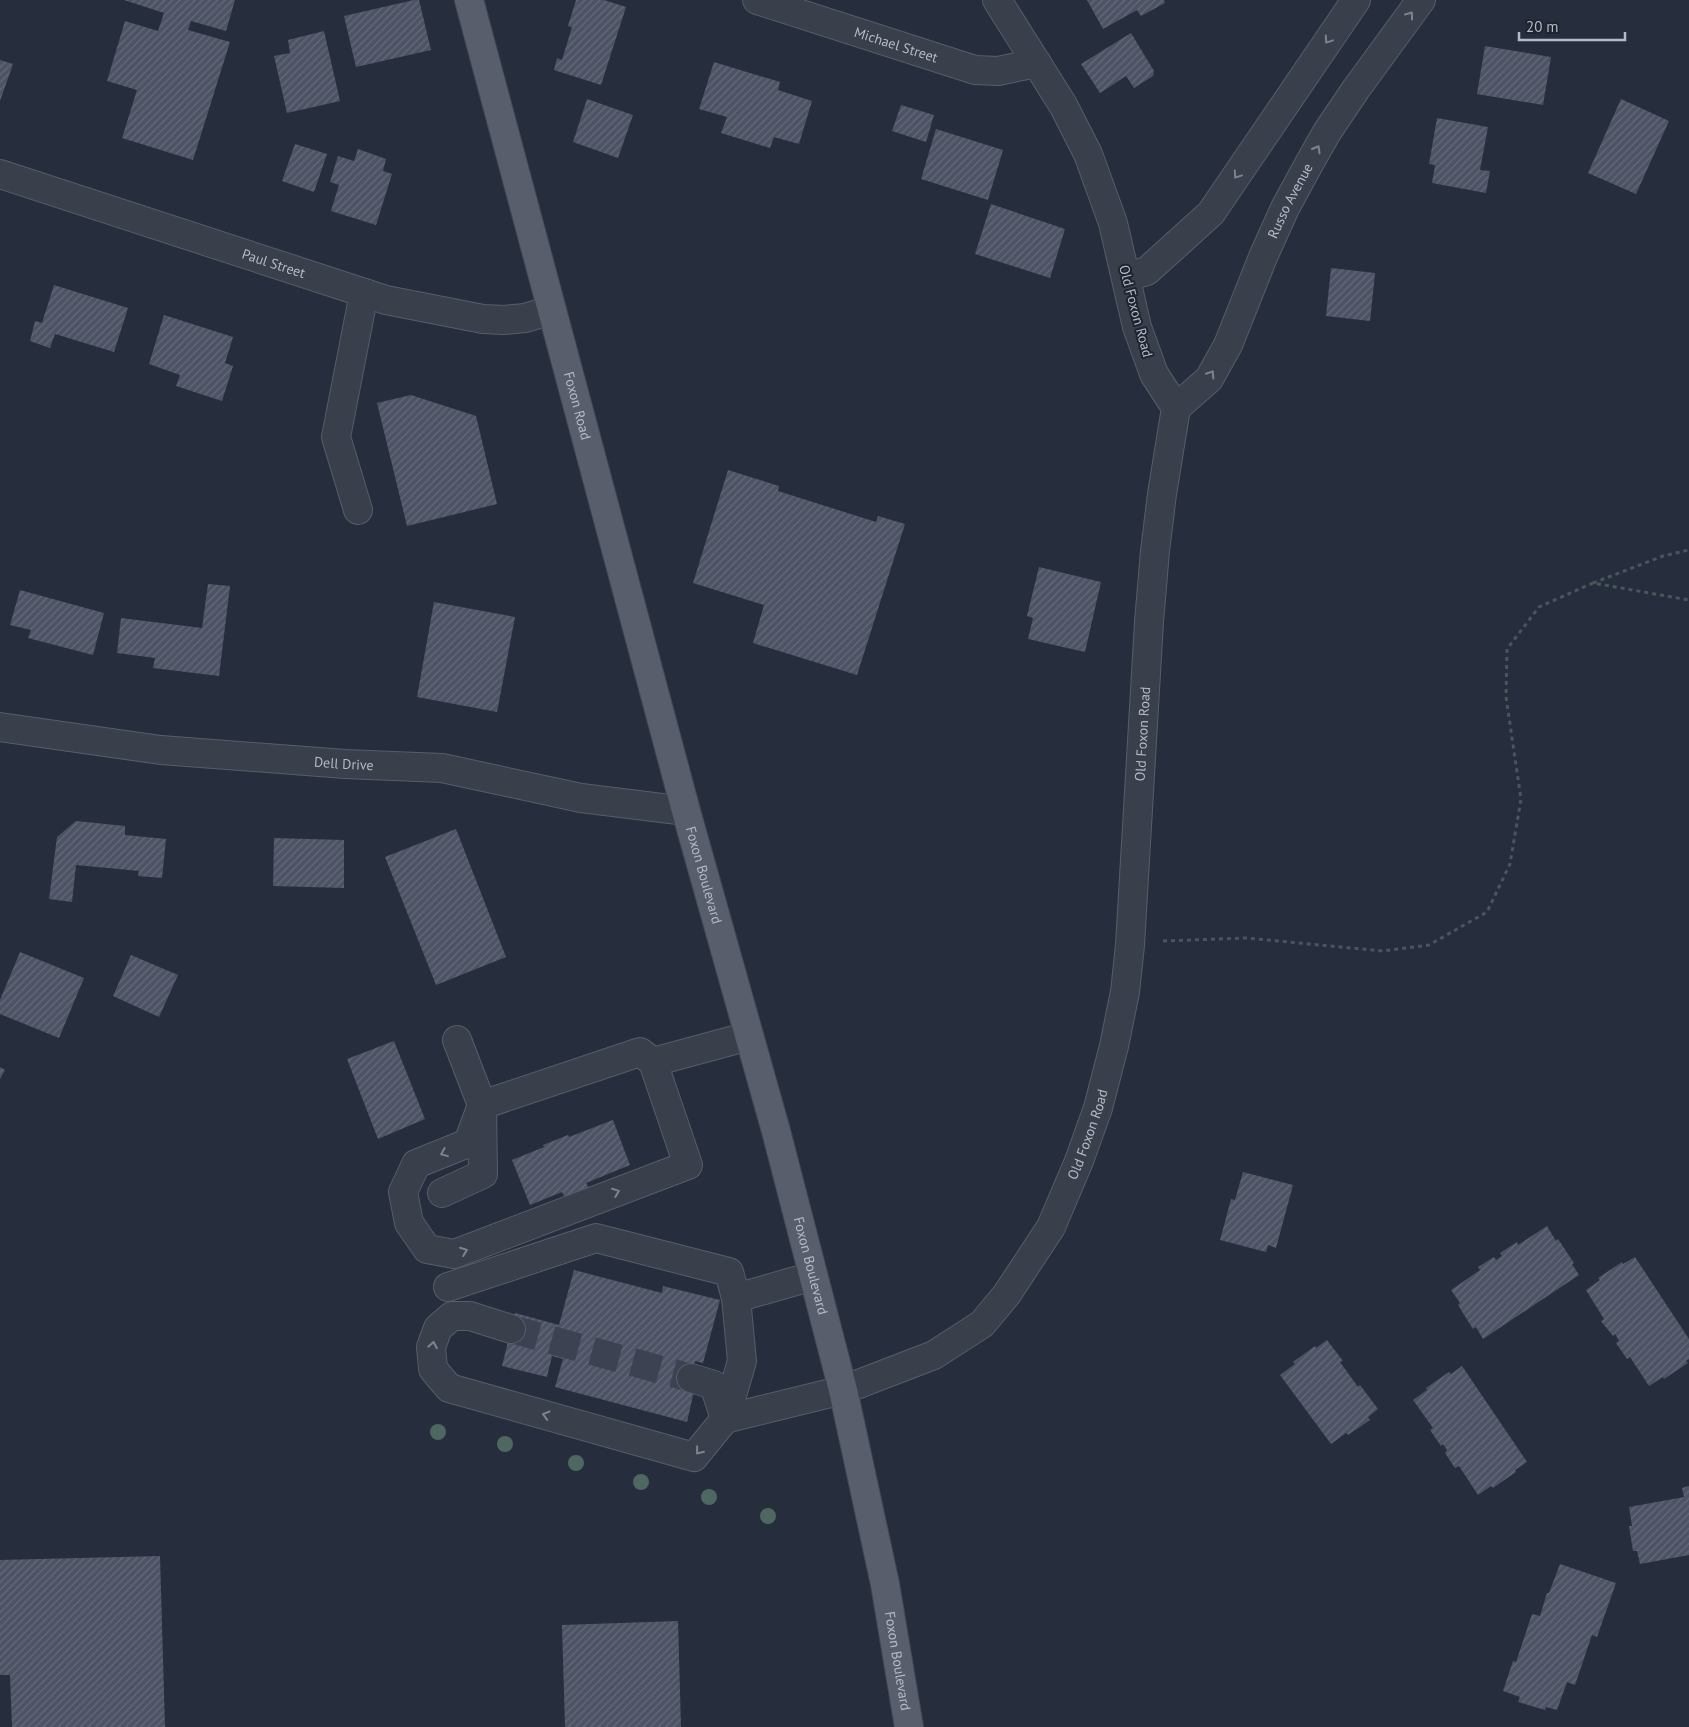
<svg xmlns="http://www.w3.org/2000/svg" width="1689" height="1727" viewBox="0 0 1689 1727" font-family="'PT Sans',sans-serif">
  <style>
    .building { fill: url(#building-hatch) }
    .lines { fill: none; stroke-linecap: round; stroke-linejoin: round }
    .minor-tunnel { stroke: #3c4251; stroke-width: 28; stroke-dasharray: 28 14; stroke-linecap: butt }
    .minor-casing { stroke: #585d6a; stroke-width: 30 }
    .major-casing { stroke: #434855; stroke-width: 30 }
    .path { stroke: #48575c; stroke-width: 3; stroke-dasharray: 4 4; stroke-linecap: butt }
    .minor { stroke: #3a3f4c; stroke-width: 28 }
    .major { stroke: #585e6c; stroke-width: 28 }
    .tree { fill: #4e6760 }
    .oneway { stroke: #7e8390 }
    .labels { text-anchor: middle; stroke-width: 4; stroke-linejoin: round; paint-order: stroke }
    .street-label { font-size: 14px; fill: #b6bac7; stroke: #1f2431 }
  </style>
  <defs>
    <pattern id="building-hatch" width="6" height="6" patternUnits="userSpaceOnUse" patternTransform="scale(1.25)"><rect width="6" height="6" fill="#4d5364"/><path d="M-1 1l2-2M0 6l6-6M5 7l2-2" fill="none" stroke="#646a79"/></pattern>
  </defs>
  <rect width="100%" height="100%" fill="#262d3c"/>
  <path class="building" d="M124,0H235L226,31L191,21L188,30L230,42L193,160L122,138L137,90L107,81L125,21L158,31L164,13Z
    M414,0H419L431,50L356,67L344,16Z
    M576,0H604L626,7L601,85L554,70L557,58L562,60L572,27L568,26Z
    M1087,0H1164L1165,3L1141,16L1137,10L1103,29Z
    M324,31L340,101L287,113L274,56L290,53L288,40Z
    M1131,33L1154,71L1153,76L1134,88L1126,76L1100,93L1081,64Z
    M1485,46L1551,57L1543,105L1477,94Z
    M0,60L13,64L0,101Z
    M714,62L780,82L778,90L812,101L799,144L774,137L770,148L721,133L727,117L699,109Z
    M587,99L633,115L618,158L573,142Z
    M1621,99L1669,121L1636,194L1588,173Z
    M901,105L934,115L926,142L892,131Z
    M1437,118L1488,127L1480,170L1490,171L1486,193L1432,183L1435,165L1429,164Z
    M936,129L1003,150L988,200L921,179Z
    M295,144L327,154L314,192L282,181Z
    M358,149L386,159L383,171L392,174L376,225L331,211L339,185L330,182L338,156L354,161Z
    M991,204L1065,229L1050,278L975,254Z
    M1331,268L1375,273L1370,321L1326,316Z
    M54,285L128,308L114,352L55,334L50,348L30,341L35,321L42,323Z
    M164,315L233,337L225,363L233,366L222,401L176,386L180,375L149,364Z
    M411,395L476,416L497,504L407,526L377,403Z
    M728,470L779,486L778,491L876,522L878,516L905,524L857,675L753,643L764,605L693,583Z
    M1039,567L1101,582L1085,652L1028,639L1033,618L1027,616Z
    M208,584L230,586L219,676L153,668L155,658L117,653L121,618L202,628Z
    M20,590L104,613L93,655L28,638L31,630L10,625Z
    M434,602L515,617L497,712L417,697Z
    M76,821L125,826V835L166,839L162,878L138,876L139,871L76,865L72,902L49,899L57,837Z
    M456,829L506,957L436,985L385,857Z
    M274,838L344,840V888L273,886Z
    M20,952L84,978L59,1038L0,1014V1000Z
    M131,955L178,975L159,1017L113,996Z
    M394,1041L425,1119L378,1139L347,1059Z
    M0,1067L5,1070L0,1079Z
    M613,1120L630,1165L586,1183L589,1188L565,1198L562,1192L530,1205L512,1160L544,1147L543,1145L568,1135L569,1137Z
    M1243,1172L1293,1185L1276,1248L1268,1245L1266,1252L1220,1240L1231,1199L1235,1200Z
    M1547,1226L1556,1241L1558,1239L1574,1263L1572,1264L1579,1275L1483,1339L1476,1327L1473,1329L1458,1305L1460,1303L1451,1290L1480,1270L1478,1267L1494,1257L1496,1260L1502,1256L1500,1253L1517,1242L1518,1245Z
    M1635,1257L1689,1339V1359L1686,1361L1688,1363L1664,1379L1663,1377L1649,1386L1630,1357L1627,1359L1616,1343L1619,1341L1615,1334L1613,1336L1601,1321L1604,1319L1586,1290L1600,1280L1598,1278L1622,1262L1623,1264Z
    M574,1270L662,1293L663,1286L720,1300L703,1363L695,1361L688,1389L694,1391L687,1422L555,1387L563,1359L552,1356L547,1377L502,1366L515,1313L559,1325Z
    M1327,1340L1343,1361L1340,1362L1358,1387L1360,1385L1378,1409L1368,1417L1370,1420L1348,1435L1346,1433L1331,1444L1280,1375L1295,1364L1293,1362L1315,1346L1316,1348Z
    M1462,1366L1527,1462L1515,1470L1516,1472L1493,1488L1491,1486L1478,1495L1459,1466L1455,1468L1445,1453L1447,1450L1443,1444L1441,1446L1430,1430L1433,1428L1413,1400L1427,1390L1426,1388L1449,1372L1451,1374Z
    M1689,1486V1555L1640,1564L1637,1551H1633L1629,1526H1632L1629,1507L1684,1497L1682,1488Z
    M160,1556L165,1727H12L10,1675H0V1560Z
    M1560,1564L1616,1583L1597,1637L1592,1635L1575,1685L1567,1682L1557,1710L1546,1707L1545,1710L1518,1702L1520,1697L1503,1691L1513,1661L1516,1662L1532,1614L1540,1616L1547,1593H1549Z
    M678,1621L681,1727H565L562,1625Z"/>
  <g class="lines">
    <path class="minor-tunnel" d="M511,1329L691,1378"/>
    <g class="minor-casing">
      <g id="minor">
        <path id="s1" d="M757,0L975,70L998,71L1037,63"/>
        <path id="s2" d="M0,174L386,300L483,319L504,320L525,318L552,310"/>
        <path d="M1126,277L1147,271L1211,213L1356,0"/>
        <path id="s3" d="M1176,408L1209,379L1228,345L1263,257L1285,208L1310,162L1327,132L1356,89L1421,0"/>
        <path d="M358,510L336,437L364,293"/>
        <path id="s4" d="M0,727L161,750L345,764L442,768L581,798L686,811"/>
        <path d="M482,1105L468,1143L416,1164L403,1192L409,1223L427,1249L454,1254L688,1165L653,1062"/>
        <path d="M482,1105L640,1052L653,1062L749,1036"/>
        <path d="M442,1193L483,1174L482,1105L457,1040"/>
        <path id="s5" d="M448,1287L596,1238L729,1272L736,1298L742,1361L725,1419L843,1390L934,1355L982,1324L1007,1294L1051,1227L1079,1161L1098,1108L1114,1046L1125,992L1130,945L1149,622L1155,551L1162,494L1176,408L1154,374L1137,327L1113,223L1088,154L1063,105L997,0"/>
        <path d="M736,1298L813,1276"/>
        <path d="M511,1329L470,1316H452L438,1328L431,1347L433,1369L449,1388L694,1457L725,1419L714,1385L691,1378"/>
      </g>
    </g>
    <g class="major-casing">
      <g id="major">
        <path id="s6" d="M469,0L686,811L776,1131L843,1390L885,1584L909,1727"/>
      </g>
    </g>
    <path class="path" d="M1593,583L1663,556L1689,550
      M1163,941L1246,938L1383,951L1429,945L1487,912L1510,864L1521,799L1506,697L1507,649L1539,607L1593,583L1689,600"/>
    <use href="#minor" class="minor"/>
    <use href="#major" class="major"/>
  </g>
  <g class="tree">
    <circle cx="438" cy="1432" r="8"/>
    <circle cx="505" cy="1444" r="8"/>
    <circle cx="576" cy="1463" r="8"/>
    <circle cx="641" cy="1482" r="8"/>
    <circle cx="709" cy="1497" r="8"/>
    <circle cx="768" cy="1516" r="8"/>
  </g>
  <defs><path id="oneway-chevron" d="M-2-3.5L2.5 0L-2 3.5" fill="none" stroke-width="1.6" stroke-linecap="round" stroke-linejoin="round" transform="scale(1.25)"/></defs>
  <g class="oneway">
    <use href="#oneway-chevron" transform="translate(1410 15) rotate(-54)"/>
    <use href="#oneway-chevron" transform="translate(1328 40) rotate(124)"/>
    <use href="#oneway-chevron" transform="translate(1317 149) rotate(-60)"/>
    <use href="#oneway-chevron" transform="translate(1237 175) rotate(124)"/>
    <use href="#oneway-chevron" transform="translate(1211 374) rotate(-57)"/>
    <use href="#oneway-chevron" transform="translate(444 1153) rotate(158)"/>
    <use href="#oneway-chevron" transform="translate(616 1192) rotate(-21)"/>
    <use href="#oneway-chevron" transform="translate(464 1251) rotate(-21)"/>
    <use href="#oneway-chevron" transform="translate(433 1345) rotate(-80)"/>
    <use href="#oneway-chevron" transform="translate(546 1415) rotate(-164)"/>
    <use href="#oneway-chevron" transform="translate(699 1451) rotate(129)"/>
  </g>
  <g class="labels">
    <g class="street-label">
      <text dy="5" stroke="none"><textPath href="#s1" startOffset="146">Michael Street</textPath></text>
      <text dy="5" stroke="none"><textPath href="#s3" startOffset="240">Russo Avenue</textPath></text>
      <text dy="5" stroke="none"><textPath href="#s2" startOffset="288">Paul Street</textPath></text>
      <text transform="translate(1136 311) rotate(75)" y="5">Old Foxon Road</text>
      <text dy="5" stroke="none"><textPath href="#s6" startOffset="420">Foxon Road</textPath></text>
      <text dy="5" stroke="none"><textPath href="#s5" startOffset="1345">Old Foxon Road</textPath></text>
      <text dy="5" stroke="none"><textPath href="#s4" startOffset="346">Dell Drive</textPath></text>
      <text dy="5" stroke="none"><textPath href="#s6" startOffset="906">Foxon Boulevard</textPath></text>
      <text dy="5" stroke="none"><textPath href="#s5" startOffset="939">Old Foxon Road</textPath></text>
      <text dy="5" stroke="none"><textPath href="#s6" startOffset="1311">Foxon Boulevard</textPath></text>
      <text dy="5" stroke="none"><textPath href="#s6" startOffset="1716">Foxon Boulevard</textPath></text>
    </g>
  </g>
  <path d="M1519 32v8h106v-8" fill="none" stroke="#b6bac7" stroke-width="2.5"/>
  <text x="1526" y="32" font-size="15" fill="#b6bac7" stroke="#1f2431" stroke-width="4" paint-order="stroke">20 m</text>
</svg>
